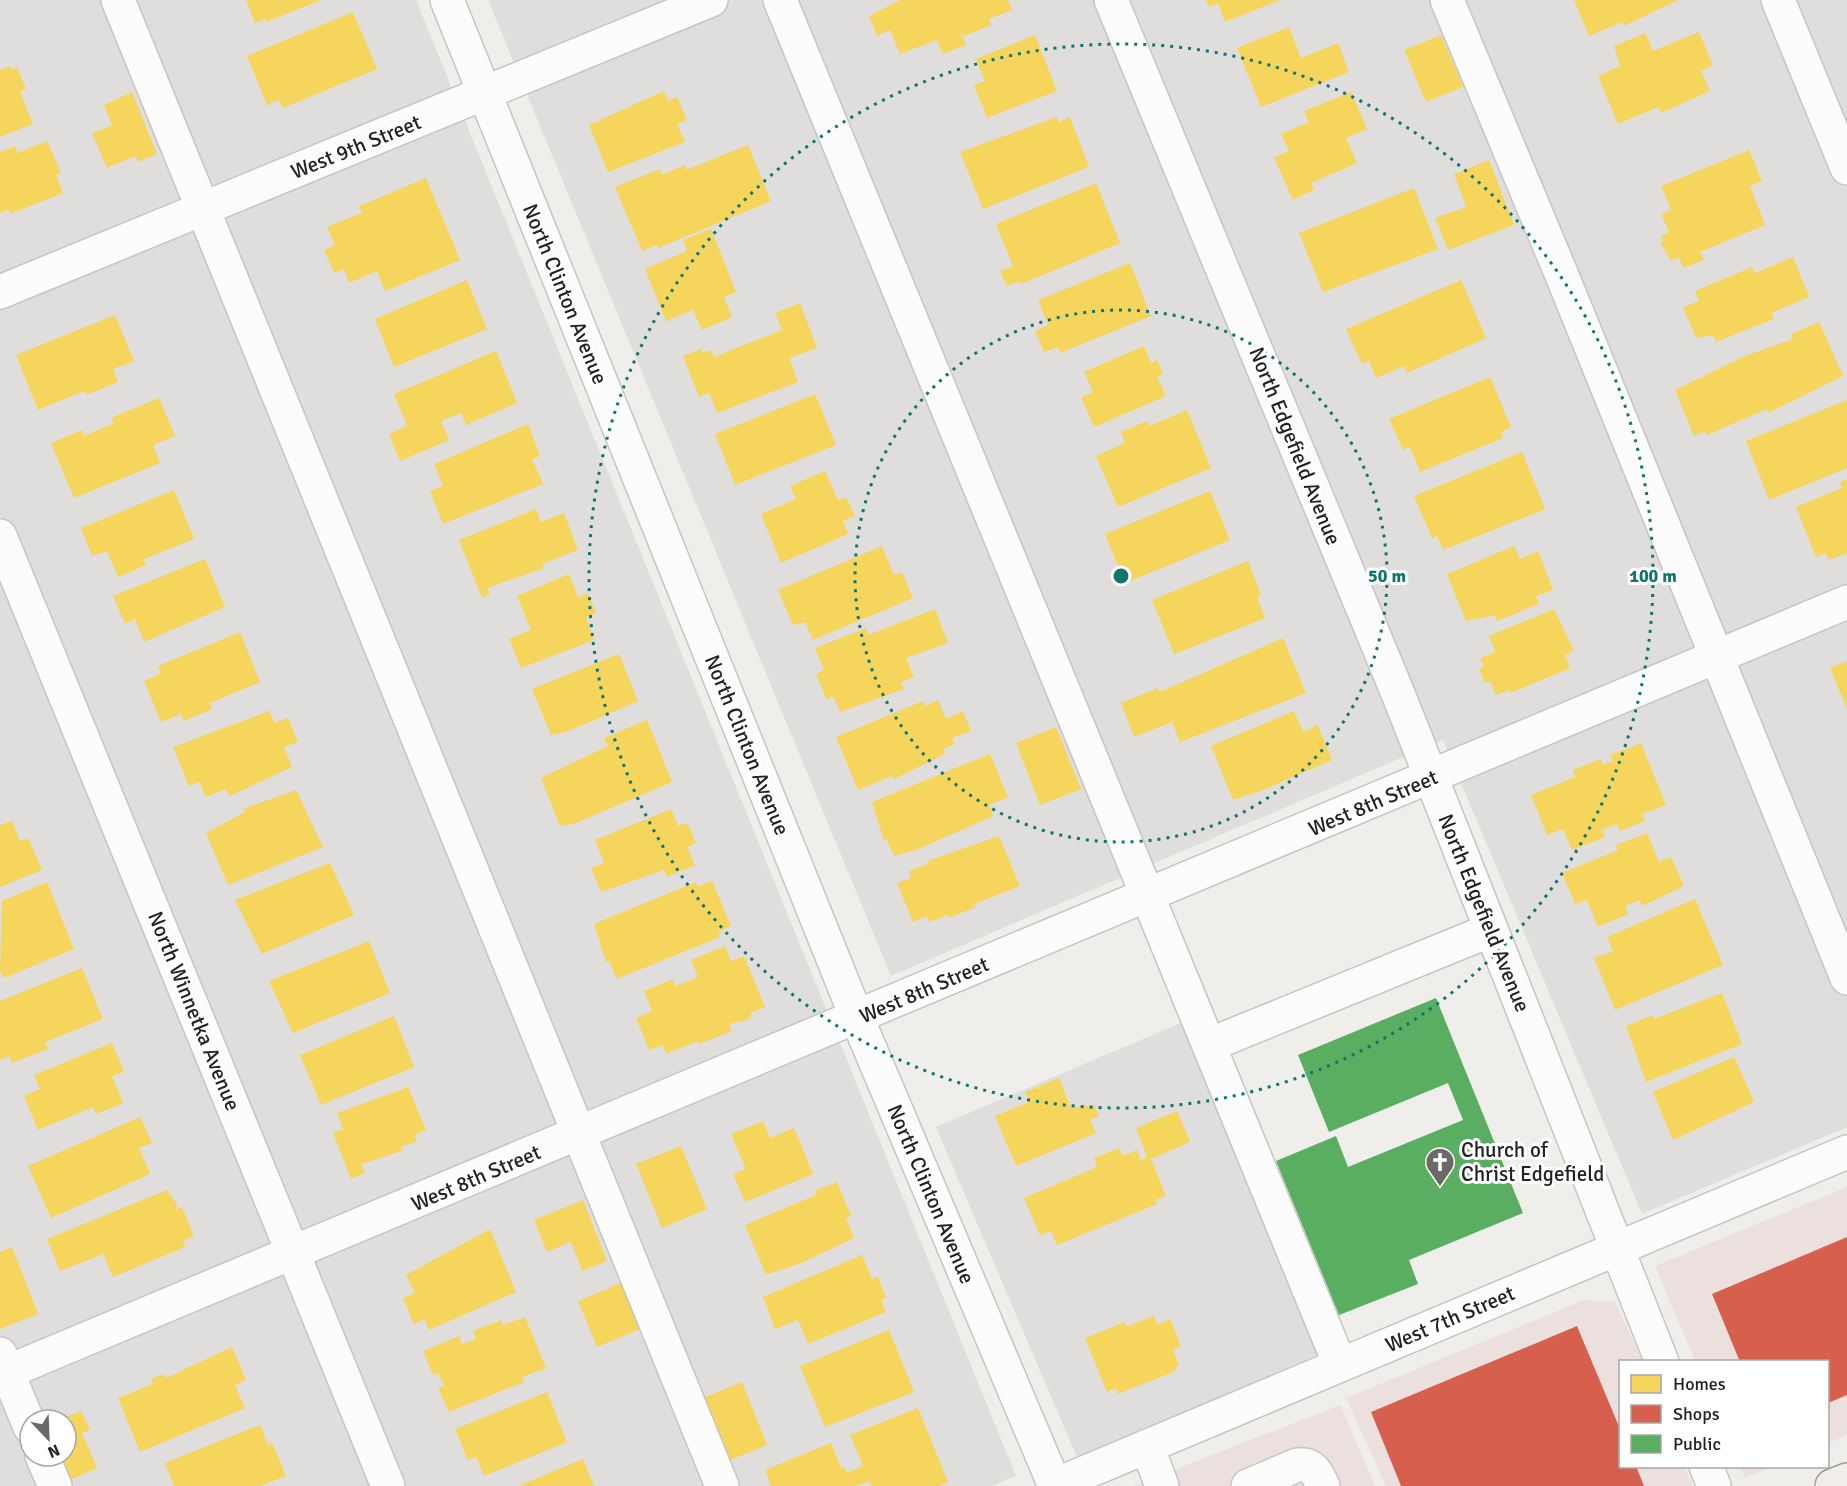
<svg xmlns="http://www.w3.org/2000/svg" width="1847" height="1486" viewBox="0 0 1847 1486" font-family="Signika,sans-serif">
  <style>
    .residential { fill: #dfdedc; fill-rule: evenodd }
    .commercial { fill: #ece0de }
    .homes { fill: #f6d55c }
    .shops { fill: #d6604d }
    .public { fill: #5aae61 }
    .lines { fill: none; stroke-linecap: round; stroke-linejoin: round }
    .minor-casing { stroke: #c5c5c3; stroke-width: 36 }
    .major-casing { stroke: #a49d89; stroke-width: 36 }
    .minor { stroke: #fdfcfc; stroke-width: 33 }
    .major { stroke: #f1ede8; stroke-width: 33 }
    .ring { fill: none; stroke: #0f766e; stroke-width: 3; stroke-dasharray: 3 6 }
    .labels { text-anchor: middle; stroke-width: 6; stroke-linejoin: round; paint-order: stroke }
    .street-label { font-size: 21px; fill: #222; stroke: #fff }
    .poi-label { font-size: 21px; fill: #222; stroke: #fff; text-anchor: start }
    .centre { fill: #0f766e; stroke: #fff; stroke-width: 3 }
    .ring-label { font-size: 18px; text-anchor: middle; font-weight: bold; fill: #0f766e; stroke: #fff; stroke-width: 6; stroke-linejoin: round; paint-order: stroke }
  </style>
  <rect width="100%" height="100%" fill="#efeeeb"/>
  <path class="residential" d="M0,0H416L1016,1476L992,1486H0ZM30,1420H66V1456H30Z
    M488,0H1847V1127L1642,1214L1443,740L891,976Z
    M1183,1022L1321,1353L1078,1460L936,1127Z"/>
  <path class="commercial" d="M1847,1187V1435L1828,1443V1362L1695,1361L1655,1266Z
    M1584,1300L1615,1302L1643,1361L1620,1362V1466L1685,1467L1693,1486H1386L1346,1398Z
    M1340,1405L1375,1486H1133Z
    M1740,1467H1771L1745,1478Z"/>
  <path class="homes" d="M246,0H321L266,22L265,19L255,23Z
    M900,0H1008L1012,10L989,19L991,25L964,36L960,30L966,45L943,54L937,40L900,54L890,30L877,36L869,16Z
    M1206,0H1280L1225,22L1218,3L1209,7Z
    M1574,0H1678L1624,26L1622,22L1589,36Z
    M353,12L377,69L283,108L279,100L267,105L247,56Z
    M1289,27L1301,58L1338,43L1349,72L1261,107L1237,48Z
    M1699,32L1713,65L1701,71L1710,91L1661,113L1658,107L1618,124L1598,76L1620,66L1614,46L1645,33L1653,51Z
    M1035,35L1057,91L987,118L974,85L985,81L976,59Z
    M1441,35L1463,87L1426,102L1404,50Z
    M10,66L12,69L17,67L26,89L20,92L33,124L0,137V70Z
    M664,91L668,101L677,97L687,120L677,124L685,142L608,172L589,125Z
    M132,92L157,154L138,162L136,156L107,168L92,133L112,125L104,105Z
    M1351,92L1367,129L1346,138L1357,163L1311,183L1314,190L1293,200L1274,157L1289,151L1281,134L1309,122L1304,111Z
    M1057,117L1059,122L1070,117L1089,167L983,209L960,152Z
    M47,141L61,173L56,175L63,193L10,214L8,209L0,213V152L15,146L17,153Z
    M748,145L771,201L658,248L657,245L642,251L615,187L660,169L662,175L685,165L686,170Z
    M1749,150L1762,181L1750,186L1765,225L1700,252L1704,260L1683,268L1679,257L1671,261L1660,242L1663,241L1661,236L1669,232L1661,214L1671,210L1661,186Z
    M1489,160L1514,225L1448,250L1435,218L1466,207L1454,174Z
    M426,178L460,260L385,291L377,271L349,283L344,269L334,273L324,250L335,245L327,227L362,213L359,206Z
    M1096,183L1120,243L1021,284L1020,281L1007,286L1000,271L1013,266L996,224Z
    M1414,188L1438,249L1323,292L1299,233Z
    M711,229L736,292L724,297L732,317L702,330L693,310L666,321L645,269L687,251L683,240Z
    M1793,257L1809,297L1771,313L1774,319L1716,342L1713,335L1696,338L1683,307L1699,301L1695,291L1752,267L1755,273Z
    M1130,263L1151,316L1060,353L1058,347L1044,352L1035,331L1048,325L1038,300Z
    M467,280L487,329L394,367L375,319Z
    M1461,280L1486,338L1407,373L1404,366L1376,378L1369,361L1362,364L1346,329Z
    M800,303L817,348L789,358L798,382L717,413L709,393L699,397L683,356L701,349L702,353L711,350L714,357L782,330L775,313Z
    M115,315L134,361L113,369L118,382L86,395L84,391L38,410L16,355Z
    M1819,322L1843,376L1768,413L1767,409L1707,435L1705,431L1694,436L1675,390L1745,356L1793,339L1791,334Z
    M1144,346L1151,363L1157,360L1163,374L1157,377L1166,396L1094,427L1081,397L1093,392L1084,372Z
    M496,351L517,403L466,425L461,413L441,421L449,440L400,461L389,434L407,426L394,394Z
    M1490,377L1511,427L1501,432L1503,438L1420,472L1410,447L1403,450L1389,419Z
    M815,394L836,445L735,485L715,434Z
    M159,398L175,436L153,445L160,463L74,498L51,443L82,430L84,436L114,423L111,418Z
    M1847,400V468L1769,500L1746,441Z
    M1187,410L1211,468L1118,507L1096,456L1125,443L1121,432L1147,421L1149,426Z
    M528,424L540,456L532,459L543,484L443,524L430,491L443,486L434,464Z
    M1522,452L1545,509L1443,550L1437,536L1432,538L1414,496Z
    M825,471L838,500L846,497L855,516L843,521L848,534L781,563L761,514L796,499L790,486Z
    M1847,479V553L1829,560L1826,553L1816,557L1796,507L1842,488L1840,482Z
    M174,490L194,539L144,559L146,565L118,577L107,551L92,556L81,528Z
    M1210,491L1230,540L1125,583L1105,534Z
    M536,509L541,522L564,513L578,550L542,564L544,568L487,588L490,594L482,598L459,540Z
    M882,546L894,575L902,572L913,598L813,640L805,622L793,625L778,590Z
    M1514,546L1520,559L1538,551L1553,590L1536,596L1539,604L1497,621L1495,615L1466,621L1447,574Z
    M205,559L225,607L144,642L135,619L125,624L113,596Z
    M1248,561L1261,595L1257,597L1265,618L1174,654L1152,600Z
    M569,574L578,597L588,593L596,613L586,617L594,640L521,668L509,639L531,630L517,596Z
    M935,609L948,643L906,658L914,677L901,682L904,689L840,712L834,697L826,699L816,674L824,670L815,648L866,628L868,635Z
    M1554,609L1574,651L1565,655L1570,668L1510,693L1509,690L1496,695L1490,681L1485,683L1479,669L1484,666L1480,658L1495,652L1489,636Z
    M240,632L260,682L210,703L212,709L184,721L181,714L161,722L144,681L161,673L158,666Z
    M1283,638L1306,693L1180,742L1172,722L1134,737L1121,703L1158,688L1160,692Z
    M619,654L638,701L569,731L551,735L532,689Z
    M1847,661V709L1830,668Z
    M938,700L946,719L963,711L971,731L952,738L955,744L943,749L945,754L894,779L892,776L858,790L836,737L923,701L925,706Z
    M269,711L275,723L288,718L298,742L284,747L292,767L230,796L225,789L206,797L199,782L189,786L173,747Z
    M1294,711L1303,732L1318,725L1332,760L1261,791L1233,800L1211,746Z
    M647,720L672,782L576,823L560,826L541,778L608,746L604,738Z
    M1056,727L1081,789L1040,805L1016,743Z
    M1641,743L1666,805L1642,814L1645,821L1620,831L1617,824L1602,830L1605,837L1572,850L1563,829L1547,835L1531,795L1575,777L1573,770L1601,759L1603,765L1613,761L1610,755Z
    M990,754L1008,797L989,805L993,816L916,850L894,856L887,840L884,841L872,802Z
    M296,790L323,847L228,885L206,833L245,812L243,809Z
    M671,809L678,826L687,823L696,843L687,847L695,865L667,877L664,870L601,892L591,868L604,863L595,840Z
    M12,821L20,841L28,838L42,870L0,887V825Z
    M1647,833L1659,862L1671,857L1684,886L1642,906L1640,900L1625,906L1628,914L1598,927L1587,900L1575,904L1562,873L1618,850L1616,845Z
    M999,836L1020,886L974,904L976,907L949,918L948,915L929,922L927,916L913,922L897,883L911,878L909,871L928,864L927,861Z
    M330,863L354,915L262,954L235,900Z
    M712,881L731,926L718,932L720,937L617,979L609,961L606,962L594,924L696,882L698,886Z
    M47,882L74,949L4,978L0,971L2,901Z
    M1695,899L1723,965L1615,1010L1594,958L1613,951L1607,937Z
    M369,941L390,993L293,1033L269,981Z
    M725,946L731,961L744,956L765,1007L752,1012L748,1020L729,1024L732,1031L699,1044L698,1041L666,1054L663,1045L649,1050L636,1018L652,1011L644,991L673,979L675,986L698,977L691,960Z
    M82,968L103,1019L45,1042L48,1049L12,1063L9,1056L0,1060V1001Z
    M1722,993L1742,1044L1646,1082L1626,1026L1653,1015L1654,1019Z
    M394,1016L414,1067L321,1105L300,1055Z
    M112,1043L124,1072L112,1076L123,1103L96,1114L93,1107L38,1130L24,1096L40,1089L34,1075Z
    M1734,1057L1754,1102L1673,1140L1653,1092Z
    M1059,1078L1071,1108L1094,1105L1099,1116L1090,1120L1096,1133L1016,1166L995,1116L1029,1102L1025,1092Z
    M408,1087L426,1130L414,1135L417,1141L401,1147L402,1151L361,1164L365,1173L351,1179L333,1133L343,1129L337,1113Z
    M1177,1111L1190,1142L1151,1159L1166,1196L1155,1200L1157,1204L1057,1245L1051,1231L1040,1235L1024,1198L1097,1167L1094,1158L1119,1148L1123,1156L1137,1150L1141,1160L1147,1157L1136,1128Z
    M140,1117L152,1143L139,1148L150,1174L51,1218L28,1166Z
    M763,1121L770,1138L794,1128L813,1174L745,1202L733,1174L746,1169L731,1134Z
    M681,1146L707,1209L662,1228L636,1164Z
    M837,1182L851,1216L846,1218L854,1238L799,1264L766,1275L745,1225L816,1195L814,1191Z
    M167,1190L178,1206L174,1210L182,1207L194,1236L183,1241L185,1247L113,1277L103,1254L60,1271L47,1239Z
    M583,1200L607,1261L582,1271L571,1242L547,1252L534,1220Z
    M490,1229L516,1292L429,1330L424,1319L414,1324L403,1298L415,1293L406,1275Z
    M12,1247L38,1314L0,1329V1252Z
    M862,1255L872,1279L878,1277L886,1298L881,1300L886,1312L808,1344L798,1320L775,1329L763,1297Z
    M621,1283L640,1329L597,1347L578,1301Z
    M1154,1316L1157,1325L1170,1319L1181,1346L1173,1350L1179,1365L1175,1367L1176,1371L1118,1394L1116,1388L1107,1392L1085,1338L1125,1322L1126,1327Z
    M525,1317L546,1368L522,1377L524,1382L449,1412L438,1388L444,1386L438,1373L433,1375L423,1351L459,1336L462,1344L476,1339L473,1331L501,1320L503,1325Z
    M889,1330L914,1392L825,1427L800,1366Z
    M232,1347L246,1380L235,1385L245,1408L140,1452L118,1398L153,1384L151,1379L164,1374L166,1378Z
    M742,1382L767,1445L730,1460L705,1397Z
    M547,1392L567,1442L484,1476L476,1457L468,1460L455,1429Z
    M918,1408L948,1482L939,1486H872L870,1481L856,1486H771L765,1470L831,1443L841,1468L844,1467L847,1473L863,1466L850,1435Z
    M81,1411L90,1430L82,1433L97,1468L63,1483L52,1456H66V1420H59Z
    M260,1425L268,1445L273,1444L286,1476L260,1486H174L165,1463Z
    M583,1459L594,1486H518Z"/>
  <path class="shops" d="M1847,1237V1395L1828,1403V1362H1740L1712,1294Z
    M1577,1326L1620,1429V1466H1636L1644,1486H1401L1371,1412Z"/>
  <path class="public" d="M1436,998L1523,1213L1409,1260L1418,1284L1339,1315L1276,1161L1336,1136L1348,1167L1463,1120L1448,1083L1329,1132L1298,1055Z"/>
  <g class="lines">
    <g class="minor-casing">
      <path id="minor" d="M118,0L722,1486
        M447,0L857,1018L1055,1486
        M780,0L1340,1365
        M1111,0L1399,696L1662,1362
        M1447,0L1563,278L1847,978
        M1778,0L1847,168
        M0,292L711,0
        M0,536L388,1486
        M1209,1045L1491,930
        M0,1354L30,1427
        M0,1375L1847,602
        M1147,1446L1162,1486
        M42,1456L55,1486
        M1706,1466L1714,1486
        M1053,1486L1847,1152
        M1248,1486L1297,1465C1313,1463 1317,1473 1323,1486"/>
    </g>
    <g class="major-casing">
      <path id="major" d="M1832,1486L1847,1480"/>
    </g>
    <use href="#minor" class="minor"/>
    <use href="#major" class="major"/>
  </g>
  <g class="ring">
    <circle cx="1121" cy="576" r="266"/>
    <circle cx="1121" cy="576" r="532"/>
  </g>
  <defs>
    <g id="church-pin" transform="scale(1.5)"><path d="M0 17L-7.5 6A9.5 9.5 0 1 1 7.5 6Z" fill="#6a6968" stroke="#fff"/><path d="M-1.2-6h2.4v3.5h3.3v2.4h-3.3V6h-2.4V-.1h-3.3v-2.4h3.3Z" fill="#fff"/></g>
  </defs>
  <g fill-rule="evenodd">
    <use href="#church-pin" x="1440" y="1162"/>
  </g>
  <g class="labels">
    <g class="street-label">
      <text transform="translate(356 147) rotate(-22)" y="7">West 9th Street</text>
      <text transform="translate(565 294) rotate(68)" y="7">North Clinton Avenue</text>
      <text transform="translate(1295 446) rotate(68)" y="7">North Edgefield Avenue</text>
      <text transform="translate(747 745) rotate(68)" y="7">North Clinton Avenue</text>
      <text transform="translate(1373 803) rotate(-23)" y="7">West 8th Street</text>
      <text transform="translate(1484 913) rotate(68)" y="7">North Edgefield Avenue</text>
      <text transform="translate(924 990) rotate(-23)" y="7">West 8th Street</text>
      <text transform="translate(194 1011) rotate(68)" y="7">North Winnetka Avenue</text>
      <text transform="translate(476 1178) rotate(-23)" y="7">West 8th Street</text>
      <text transform="translate(931 1194) rotate(67)" y="7">North Clinton Avenue</text>
      <text transform="translate(1450 1319) rotate(-23)" y="7">West 7th Street</text>
    </g>
    <g class="poi-label">
      <text x="1461" y="1157">Church of<tspan x="1461" dy="24">Christ Edgefield</tspan></text>
    </g>
  </g>
  <circle cx="1121" cy="576" r="9" class="centre"/>
  <g class="ring-label">
    <text x="1387" y="582">50 m</text>
    <text x="1653" y="582">100 m</text>
  </g>
  <rect x="1619" y="1360" width="210" height="108" fill="#ffffff" stroke="#a7a7a7" stroke-width="1.5"/>
  <rect x="1631" y="1375" width="30" height="18" fill="#f6d55c" stroke="#a7a7a7" stroke-width="1.5"/>
  <text x="1673" y="1390" font-size="18" fill="#222222">Homes</text>
  <rect x="1631" y="1405" width="30" height="18" fill="#d6604d" stroke="#a7a7a7" stroke-width="1.5"/>
  <text x="1673" y="1420" font-size="18" fill="#222222">Shops</text>
  <rect x="1631" y="1435" width="30" height="18" fill="#5aae61" stroke="#a7a7a7" stroke-width="1.5"/>
  <text x="1673" y="1450" font-size="18" fill="#222222">Public</text>
  <g transform="translate(48 1438) rotate(157)"><circle r="28" fill="#ffffff" stroke="#a7a7a7" stroke-width="1.5"/>
  <path d="M0-4.5L10 22L0 15L-10 22Z" fill="#6a6968"/>
  <text y="-9" font-size="16" font-weight="bold" text-anchor="middle" fill="#222222">N</text>
  </g>
</svg>
